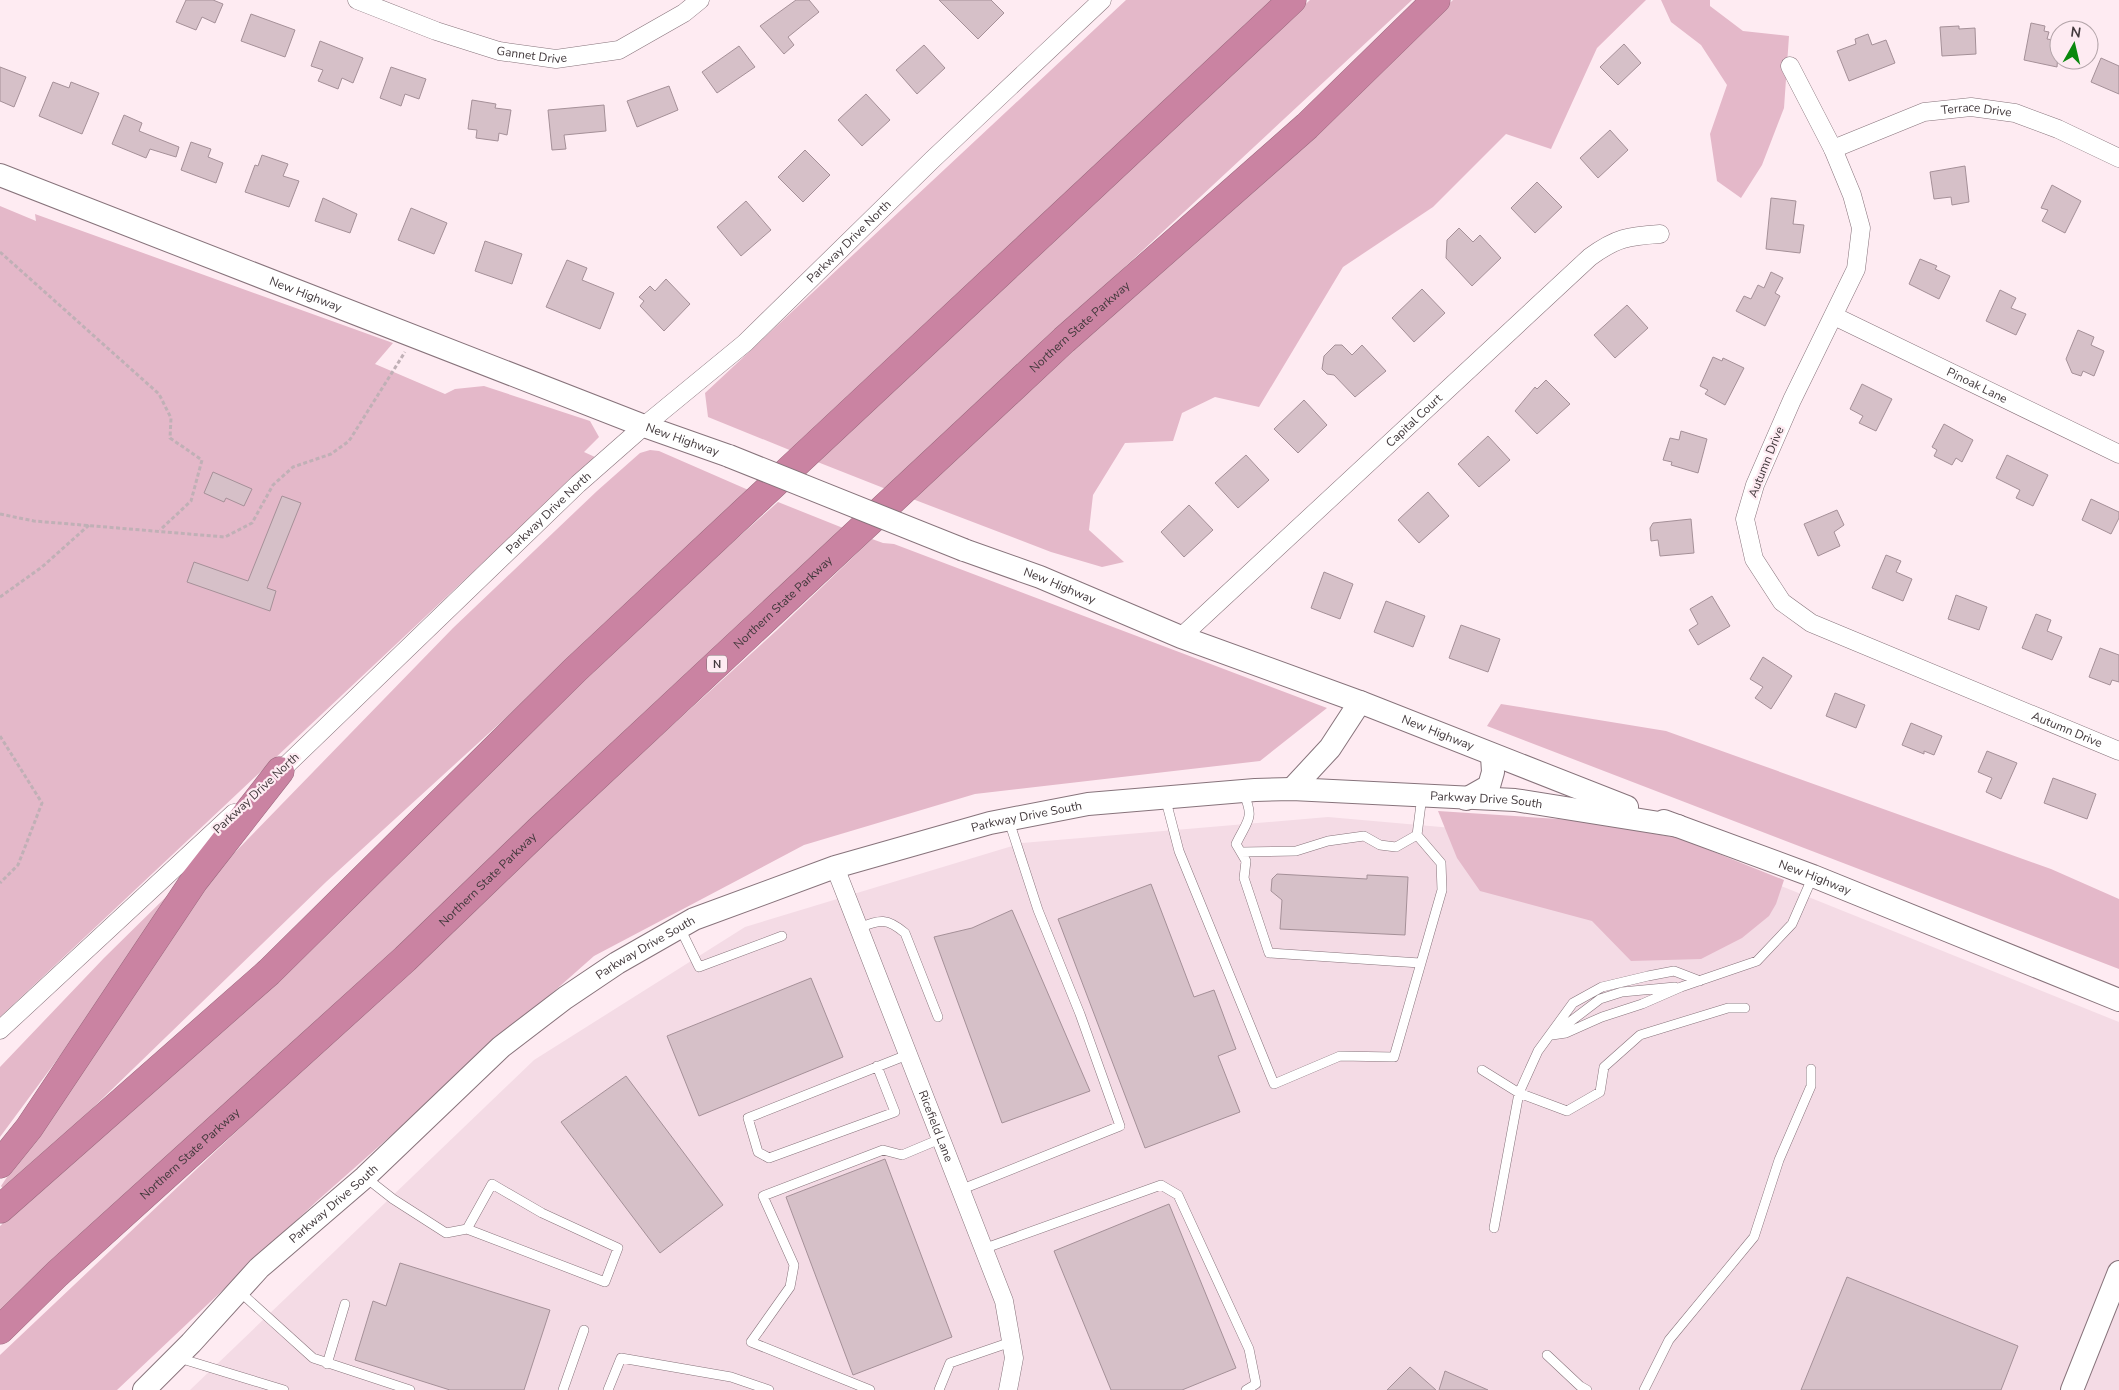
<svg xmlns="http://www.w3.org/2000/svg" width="2119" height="1390" viewBox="0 0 2119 1390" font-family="'Nunito Sans',sans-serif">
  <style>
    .built { fill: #f4dbe5 }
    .green { fill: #e4b8c9 }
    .building { fill: #d6c0c8; stroke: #a59098 }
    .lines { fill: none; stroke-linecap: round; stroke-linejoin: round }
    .service-casing { stroke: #87737b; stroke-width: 10 }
    .minor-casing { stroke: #87737b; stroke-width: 19 }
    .tertiary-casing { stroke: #87737b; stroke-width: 24 }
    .motorway-casing { stroke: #9a697e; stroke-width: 29 }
    .path { stroke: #c0b0b6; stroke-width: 3; stroke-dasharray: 4 2.5; stroke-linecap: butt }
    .service { stroke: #fff; stroke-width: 9 }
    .minor { stroke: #fff; stroke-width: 18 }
    .tertiary { stroke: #fff; stroke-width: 22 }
    .motorway { stroke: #ca83a2; stroke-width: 28 }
    .tertiary-bridge-casing { stroke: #87737b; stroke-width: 24; stroke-linecap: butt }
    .tertiary-bridge { stroke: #fff; stroke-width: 22 }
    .labels { text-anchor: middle; stroke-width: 4.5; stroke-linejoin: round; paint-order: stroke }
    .shield { fill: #feebf2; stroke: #7a6e73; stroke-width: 1 }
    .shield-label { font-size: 11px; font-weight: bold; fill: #42393c }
    .street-label { font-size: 12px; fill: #42393c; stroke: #feebf2 }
  </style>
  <rect width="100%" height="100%" fill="#feebf2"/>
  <path class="built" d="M1328,817L1689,849L2119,1022V1390H190L534,1060L745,927L1022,843Z"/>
  <path class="green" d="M1126,0H1273L792,451L708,417L705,393Z
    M1310,0H1412L886,489L815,461Z
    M1453,0H1646L1597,48L1551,149L1506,134L1433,207L1343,267L1259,407L1215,397L1182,413L1173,441L1125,443L1093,495L1089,530L1124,562L1102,567L1051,552L910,498L1267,176Z
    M1661,0H1710V6L1743,31L1789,36L1784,108L1762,165L1741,198L1717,181L1710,134L1727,85L1701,45L1671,22Z
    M0,206L36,221L35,214L393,343L375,364L445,394L455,389L484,386L590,421L599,437L584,452L595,457L0,1017Z
    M650,450L659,451L753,492L326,882L6,1192L1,1186L146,969L209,879L453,628L597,491L640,453Z
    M778,502L848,530L290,1051L0,1316V1226L364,887L586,673Z
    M872,539L883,543L894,544L1327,708L1260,761L975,794L804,845L594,956L317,1201L117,1390H0V1355L512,871L776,631Z
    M1501,704L1666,731L2051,869L2119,899V969L1487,726Z
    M1438,811L1573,820L1679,838L1784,880L1776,904L1769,916L1742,938L1701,959L1631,961L1592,921L1480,891L1457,858Z
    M169,894V908L0,1137V1067L104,958Z"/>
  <path class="building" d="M186,0H213L223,4L215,23L202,17L196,30L176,22Z
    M796,0H809L819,12L788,37L794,45L784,54L760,26Z
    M939,0H991L1004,13L978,39Z
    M251,14L295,30L285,57L241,41Z
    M2031,23L2045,26L2044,31L2049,32L2047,39L2059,41L2057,67L2024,60Z
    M1959,26V29L1975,28L1976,54L1942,56L1940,27Z
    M1868,34L1872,45L1886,40L1895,63L1849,81L1837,51L1856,44L1855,39Z
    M320,41L363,58L353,83L342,78L338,89L318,81L323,70L311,66Z
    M1624,44L1641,63L1618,85L1600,67Z
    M924,45L945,68L917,94L896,70Z
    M739,46L755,67L717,93L702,72Z
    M2101,58L2119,66V94L2091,82Z
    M0,67L26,77L14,107L0,101Z
    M391,67L426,79L419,99L405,94L401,106L380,98Z
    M53,82L69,88L71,82L99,93L82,134L39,116Z
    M669,86L678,110L637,127L627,101Z
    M866,94L890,120L862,146L838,120Z
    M472,100L496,104L495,108L511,110L507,135L499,133L498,141L476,138L477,130L468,129Z
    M604,105L606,131L564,135L566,149L552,150L548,110Z
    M124,115L142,123L139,131L179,147L176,157L150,149L146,158L112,144Z
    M1610,130L1628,150L1598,178L1580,158Z
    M191,142L211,149L208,157L223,163L216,183L181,170Z
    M805,150L830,175L803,202L778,177Z
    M262,155L288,164L283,176L299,181L289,207L245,192L255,165L258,166Z
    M1965,166L1969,202L1952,205L1951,197L1934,199L1930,172Z
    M1537,182L1562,207L1535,233L1511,208Z
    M2052,185L2081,201L2065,233L2042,221L2048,210L2041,208Z
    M323,198L357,214L350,233L315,221Z
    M1771,198L1796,201L1793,224L1804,225L1800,253L1766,249Z
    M746,201L771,230L741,256L717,227Z
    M411,208L447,223L434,254L398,240Z
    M1459,228L1473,242L1480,235L1501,258L1472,286L1446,258L1447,240Z
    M485,241L522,254L512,284L475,271Z
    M1920,259L1937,266L1935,269L1950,276L1939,299L1909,284Z
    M567,260L587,268L582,280L614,293L600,329L546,307Z
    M1771,272L1783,278L1775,293L1780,296L1765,326L1736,311L1744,296L1751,299L1758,285L1764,288Z
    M666,279L690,304L664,331L640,306L644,301L639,297L650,286L655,291Z
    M1422,289L1445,313L1414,342L1392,318Z
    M2000,290L2016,298L2011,308L2026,314L2016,335L1986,321Z
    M1627,305L1648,328L1615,358L1594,335Z
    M2078,330L2094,337L2091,345L2104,351L2094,376L2083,371L2081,376L2072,373L2066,359Z
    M1335,345H1342L1352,355L1362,345L1386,371L1355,397L1334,375L1327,374L1322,369L1324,356Z
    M1713,357L1722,361L1723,358L1744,368L1725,405L1705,394L1708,390L1700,386Z
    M1546,380L1570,404L1537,434L1515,411L1535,387L1537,389Z
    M1862,384L1892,399L1876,431L1859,423L1863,416L1850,409Z
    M1304,400L1327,425L1298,453L1274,429Z
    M1944,424L1973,440L1962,462L1956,458L1952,465L1934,456L1937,450L1932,447Z
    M1681,431L1707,439L1698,473L1671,465L1672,462L1663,460L1670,438L1679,440Z
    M1488,436L1510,460L1479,487L1458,464Z
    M1246,455L1269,480L1238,508L1215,483Z
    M2007,455L2048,475L2033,506L2016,498L2020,490L1996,478Z
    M213,472L252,489L244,506L226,498L224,502L204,493Z
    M1428,492L1449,516L1419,543L1398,520Z
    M282,496L301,503L267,588L276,591L270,611L187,582L194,562L248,581Z
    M2091,499L2119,512V518L2111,534L2082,520Z
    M1189,505L1213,530L1184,557L1161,532Z
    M1837,510L1844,525L1834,532L1840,546L1818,556L1804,524Z
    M1691,519L1694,553L1660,556L1658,540L1651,541L1650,528L1653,523Z
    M1886,555L1901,561L1896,572L1912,579L1903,601L1872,588Z
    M1324,572L1353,584L1340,619L1311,608Z
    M1956,595L1987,607L1979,630L1948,619Z
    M1712,596L1730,626L1698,645L1689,630L1698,624L1690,609Z
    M1386,601L1425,616L1413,647L1374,632Z
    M2036,614L2051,620L2047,631L2062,637L2052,660L2022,648Z
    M1461,625L1500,639L1488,672L1449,658Z
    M2100,648L2119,655V682L2112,680L2110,685L2089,677Z
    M1763,657L1792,676L1771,709L1755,698L1763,687L1750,679Z
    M1835,693L1865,705L1856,728L1826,716Z
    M1911,723L1942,736L1934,755L1924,751V754L1902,745Z
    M1987,751L2017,763L2001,799L1986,792L1992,778L1978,772Z
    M2053,778L2096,794L2087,819L2044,803Z
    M1277,874L1367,879V875L1408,877L1405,935L1280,929L1282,900L1271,891L1272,879Z
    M1151,884L1194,997L1214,990L1236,1049L1218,1056L1240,1112L1145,1148L1058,919Z
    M1012,910L1090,1091L1002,1123L934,937L972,928Z
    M811,978L843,1057L699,1116L667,1036Z
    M626,1076L723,1205L660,1253L561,1122Z
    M885,1159L952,1337L853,1375L786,1197Z
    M1169,1204L1236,1368L1182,1390H1111L1054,1251Z
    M400,1263L550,1310L524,1390H450L355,1360L373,1301L386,1306Z
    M1847,1277L2018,1346L2001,1390H1801Z
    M1410,1367L1436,1390H1387Z
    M1445,1371L1488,1390H1439Z"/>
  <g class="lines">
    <g class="service-casing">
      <path id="service" d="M1243,792C1255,819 1248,819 1236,844L1246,861L1244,878L1269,953L1420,963
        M1165,797L1179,851L1274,1084L1340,1056L1394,1057L1442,890L1441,863L1417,835L1422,796
        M1241,852L1296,851L1328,841L1364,836L1380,845L1396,847L1417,835
        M680,928L699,967L782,936
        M858,928C880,920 886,917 905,933L938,1017
        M1700,981L1674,971L1648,976L1602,987L1573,1003L1538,1051L1519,1093L1567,1111L1600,1092L1604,1067L1640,1035L1728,1008H1745
        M1558,1031L1600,999L1622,992L1675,987
        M1552,1035L1566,1033L1602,1017L1642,1004L1681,987L1757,961L1792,924L1813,876
        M877,1066L895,1112L769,1158L758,1152L748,1118L907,1055
        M1482,1070L1519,1093L1494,1228
        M365,1177L393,1199L446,1233L467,1229L605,1282L618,1248L542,1213L492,1184L467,1229
        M960,1190L1120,1126L1080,1014L1038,910L1009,821
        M983,1249L1161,1185L1178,1195L1249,1349L1256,1384L1246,1390
        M239,1291L313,1358L410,1390
        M1547,1355L1580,1386L1587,1390
        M179,1358L284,1390
        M327,1364L345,1304
        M563,1390L584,1330
        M608,1390L621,1358L731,1377L769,1390
        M870,1390L751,1342L790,1287L794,1265L763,1196L883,1150L902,1155L940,1139
        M939,1390L950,1363L1011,1342
        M1644,1390L1669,1340L1754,1237L1779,1160L1811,1086V1069"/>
    </g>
    <g class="minor-casing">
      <g id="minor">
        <path id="s1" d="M357,0L436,31L499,51L556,59L619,50L684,13L700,0"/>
        <path id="s2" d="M1790,66L1833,149L1852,195L1861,228L1856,269L1792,400L1755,485L1745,519L1754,559L1782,602L1811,623L2119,751"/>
        <path id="s3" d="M1833,149L1924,112L1971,107L2015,113L2058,129L2119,158"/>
        <path id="s4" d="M1834,316L2119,454"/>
        <path id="s5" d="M1181,637L1590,257C1616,238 1628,236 1660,234"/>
        <path id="s6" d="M274,777L578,484L644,426L745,343L932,160L1102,0"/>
        <path id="s7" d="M835,867L1004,1301L1014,1358L1008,1390"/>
        <path d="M0,1030L234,813"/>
      </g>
    </g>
    <g class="tertiary-casing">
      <g id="tertiary">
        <path id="s8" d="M0,175L644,426L729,456"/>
        <path id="s9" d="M964,550L1040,577L1181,637L1360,702L1627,807"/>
        <path d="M1292,789L1330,748L1360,702"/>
        <path d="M1466,799L1489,786L1493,772L1492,756"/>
        <path id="s10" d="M1664,821L1813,876L2119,1000"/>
        <path id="s11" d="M144,1390L191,1343L259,1268L365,1177L501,1047L565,998L617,963L694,919L835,867L990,823L1088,804L1255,790L1292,789L1515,800L1678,826"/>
        <path d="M2072,1390L2119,1272"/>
      </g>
    </g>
    <g class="motorway-casing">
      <g id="motorway">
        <path d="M0,1164L29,1128L194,881L280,771"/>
        <path d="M0,1209L269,972L575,670L1292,0"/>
        <path id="s12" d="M0,1330L57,1274L405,959L539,830L1064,340L1307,126L1436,0"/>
      </g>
    </g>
    <path class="path" d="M0,252L159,394L171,418L170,438L202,460L191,501L160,530
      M0,514L34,521L225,537L252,523L273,485L293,467L331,454L349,441L405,352
      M0,597L42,567L89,525
      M0,736L42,803L18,865L0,883"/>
    <use href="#service" class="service"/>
    <use href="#minor" class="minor"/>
    <use href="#tertiary" class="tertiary"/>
    <use href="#motorway" class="motorway"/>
    <g class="tertiary-bridge-casing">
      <path id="tertiary-bridge" d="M729,456L964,550"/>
    </g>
    <use href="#tertiary-bridge" class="tertiary-bridge"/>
  </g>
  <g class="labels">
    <rect class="shield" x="707" y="655.5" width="20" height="17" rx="4"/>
    <g class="shield-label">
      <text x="717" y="668">N</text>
    </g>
    <g class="street-label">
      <text dy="4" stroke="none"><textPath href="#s1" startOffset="184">Gannet Drive</textPath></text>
      <text dy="4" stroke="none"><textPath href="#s3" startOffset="151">Terrace Drive</textPath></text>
      <text dy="4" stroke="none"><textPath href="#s6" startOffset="786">Parkway Drive North</textPath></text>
      <text dy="4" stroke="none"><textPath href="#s8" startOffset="328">New Highway</textPath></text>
      <text dy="4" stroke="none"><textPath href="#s12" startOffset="1474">Northern State Parkway</textPath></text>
      <text dy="4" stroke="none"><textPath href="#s4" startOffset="159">Pinoak Lane</textPath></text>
      <text dy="4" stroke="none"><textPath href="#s5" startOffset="318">Capital Court</textPath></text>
      <text dy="4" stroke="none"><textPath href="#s8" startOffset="732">New Highway</textPath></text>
      <text transform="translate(1766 462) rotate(-68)" y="4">Autumn Drive</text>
      <text dy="4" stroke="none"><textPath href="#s6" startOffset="381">Parkway Drive North</textPath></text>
      <text dy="4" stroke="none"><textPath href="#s9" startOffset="102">New Highway</textPath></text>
      <text dy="4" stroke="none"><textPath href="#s12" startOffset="1069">Northern State Parkway</textPath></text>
      <text dy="4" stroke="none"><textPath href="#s2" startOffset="898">Autumn Drive</textPath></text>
      <text dy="4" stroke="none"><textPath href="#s9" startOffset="508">New Highway</textPath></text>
      <text transform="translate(256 793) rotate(-43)" y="4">Parkway Drive North</text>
      <text dy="4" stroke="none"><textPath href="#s11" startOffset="1538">Parkway Drive South</textPath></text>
      <text dy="4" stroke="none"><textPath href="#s11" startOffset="1076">Parkway Drive South</textPath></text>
      <text dy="4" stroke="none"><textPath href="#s10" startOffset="161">New Highway</textPath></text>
      <text dy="4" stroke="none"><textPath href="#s12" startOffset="664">Northern State Parkway</textPath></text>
      <text dy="4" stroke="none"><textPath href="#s11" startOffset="671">Parkway Drive South</textPath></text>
      <text dy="4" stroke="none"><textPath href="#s7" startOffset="278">Ricefield Lane</textPath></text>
      <text dy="4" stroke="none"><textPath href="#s12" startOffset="259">Northern State Parkway</textPath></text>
      <text dy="4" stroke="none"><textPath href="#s11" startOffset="266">Parkway Drive South</textPath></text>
    </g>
  </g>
  <g transform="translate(2074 45) rotate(8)"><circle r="24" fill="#feebf2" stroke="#b3a4a9"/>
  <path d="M0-4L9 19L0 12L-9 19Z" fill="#0b880e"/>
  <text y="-8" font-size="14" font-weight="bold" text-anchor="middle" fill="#42393c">N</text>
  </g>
</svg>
